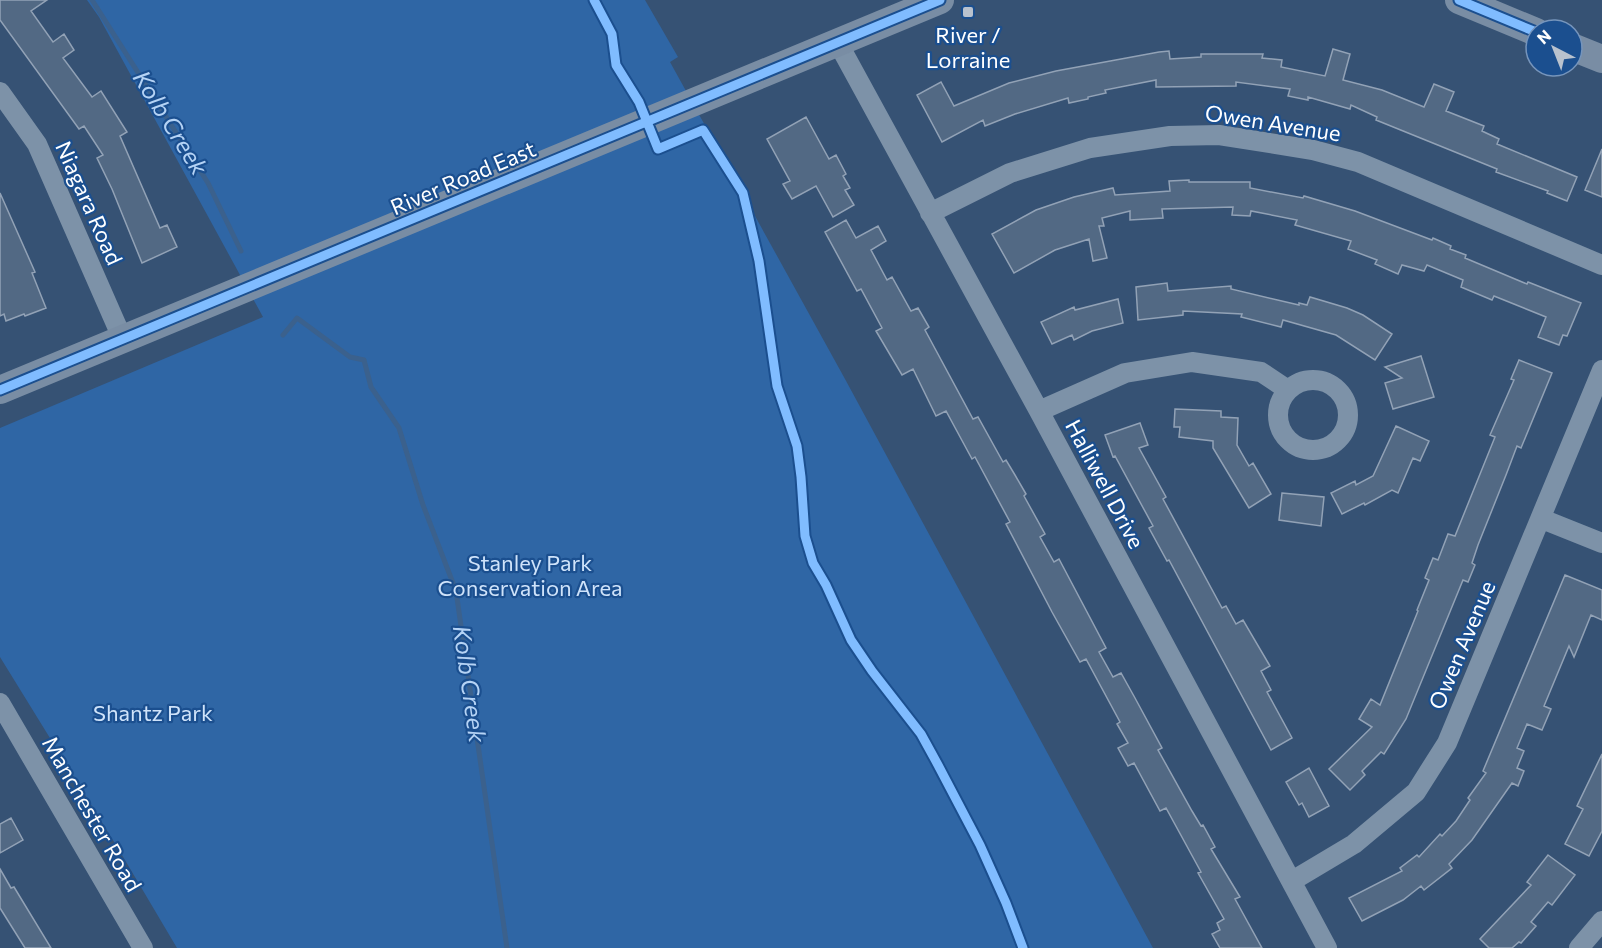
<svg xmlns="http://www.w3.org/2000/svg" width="1602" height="948" viewBox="0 0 1602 948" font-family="Commissioner,sans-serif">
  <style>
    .green { fill: #2f66a5 }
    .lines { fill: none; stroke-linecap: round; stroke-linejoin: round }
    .stream { stroke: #3b618d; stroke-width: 5 }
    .building { fill: #526984; stroke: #92a2b6; stroke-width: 1.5 }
    .street { stroke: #7d92a8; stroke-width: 20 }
    .secondary { stroke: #798da4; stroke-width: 28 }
    .cycleway-casing { stroke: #1b4f8f; stroke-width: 13 }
    .cycleway { stroke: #80bcff; stroke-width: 9 }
    .poi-dot { fill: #b9c2ce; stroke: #1b4f8f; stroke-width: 2 }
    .labels { text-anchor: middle; stroke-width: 4.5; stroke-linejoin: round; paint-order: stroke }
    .poi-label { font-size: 22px; fill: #fff; stroke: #1b4f8f }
    .street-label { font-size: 22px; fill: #fff; stroke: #1b4f8f }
    .park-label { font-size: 22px; fill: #cfe3fa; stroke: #1b4f8f }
    .water-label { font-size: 24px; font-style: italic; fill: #b5d3f5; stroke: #1b4f8f }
  </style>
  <rect width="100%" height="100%" fill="#365274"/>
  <path class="green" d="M87,0H645L678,57L670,62L845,379L1153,948H177L119,850L0,657V428L263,317L99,17Z"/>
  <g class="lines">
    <path class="stream" d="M92,0L208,183L241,251
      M283,335L297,318L350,357L364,360L371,387L399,428L423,505L456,591L507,948"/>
  </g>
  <path class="building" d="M0,0H47L31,11L53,42L64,34L74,50L63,58L92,97L101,91L127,132L120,136L160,228L167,225L177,247L142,263L112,189L97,158L103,155L84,126L79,129L0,20Z
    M1333,49L1350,54L1343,80L1382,90L1424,107L1434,84L1454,92L1446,111L1484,126L1482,131L1499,139L1497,144L1577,177L1567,201L1547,193L1548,191L1496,172L1497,169L1376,120L1377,117L1351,105L1350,109L1308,97V100L1288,96L1290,89L1236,82V86L1156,87V80L1105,90L1106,93L1088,97V99L1069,103L1068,98L1015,114L985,126L983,120L942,142L917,95L941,82L954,106L1009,83L1056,71L1159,52L1169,51L1170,59L1201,57V54H1263L1262,58L1282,60L1281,67L1325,76Z
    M806,117L829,159L836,155L846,174L843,176L850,188L845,190L854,205L833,217L816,186L792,199L783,184L790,181L767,139Z
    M1602,149V197L1585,190Z
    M1189,180V182H1250V188L1303,198L1304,196L1355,211L1432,240L1433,238L1451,246L1450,249L1466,255L1465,258L1527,284L1528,282L1581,303L1567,336L1563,335L1559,345L1538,337L1546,317L1494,296L1492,300L1461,287L1463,280L1427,265L1424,271L1402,265L1398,274L1375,264L1377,260L1348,249L1351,241L1295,225L1297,220L1251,211L1250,216L1232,215L1233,207L1162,209L1163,218L1130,220V211L1102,218L1104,226H1099L1107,258L1093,261L1089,239L1055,250L1014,273L992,234L1036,210L1074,197L1113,188L1115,195L1170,191L1169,181Z
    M0,193L35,272L32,273L46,308L25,316L24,314L6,321L4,314L0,316Z
    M846,220L856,238L878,226L886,241L871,250L887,280L892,277L911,311L918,308L929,327L925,330L973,419L978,417L1003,462L1006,460L1015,475L1026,494L1024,496L1045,534L1040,537L1054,562L1059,559L1106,648L1099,652L1113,677L1121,673L1135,698L1162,748L1158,750L1192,811L1201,826L1203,825L1215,847L1211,849L1240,897L1235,899L1262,948H1220L1212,934L1220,930L1217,923L1224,919L1198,873L1201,872L1166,808L1160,811L1134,763L1128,766L1118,748L1128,743L1117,724L1120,722L1086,659L1080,662L1052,612L1006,524L1010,522L975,457L972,459L946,411L936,416L913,369L902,375L876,331L882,328L861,289L857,291L825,232Z
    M1167,283L1168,291L1231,286V289L1299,305V303L1307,305L1310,297L1347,308L1363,315L1392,334L1375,360L1336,335L1283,320L1281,327L1241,317L1242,314L1183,311V315L1138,320L1136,287Z
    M1118,299L1123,323L1092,331L1074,340L1072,335L1052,344L1041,322L1074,307L1075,310Z
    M1421,356L1434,397L1393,409L1385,383L1402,378L1385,367Z
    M1519,360L1552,373L1521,448L1517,446L1506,475L1478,545L1472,563L1475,565L1468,582L1463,580L1406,719L1384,754L1381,752L1362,771L1365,775L1350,790L1329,769L1372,727L1359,719L1371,699L1380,705L1418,611L1417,610L1429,580L1425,578L1433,558L1438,560L1448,534L1455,536L1495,437L1490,435L1514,380L1511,379Z
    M1175,409L1221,411V417L1238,418L1237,445L1249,466L1253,463L1271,494L1249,508L1213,448V441L1179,437L1180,427H1174Z
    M1140,423L1148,445L1139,448L1166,497L1163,499L1222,608L1226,606L1236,624L1243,620L1270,666L1261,671L1271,690L1267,692L1292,738L1271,750L1169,560L1167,561L1149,528L1153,526L1115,456L1113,457L1105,435Z
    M1396,426L1429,441L1420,461L1413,458L1398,493L1392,490L1365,505L1364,503L1342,514L1331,493L1355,481L1356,485L1373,476Z
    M1282,493L1324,497L1321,526L1279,520Z
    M1565,575L1602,590V620L1591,615L1574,657L1569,646L1544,706L1551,709L1542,730L1527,724L1517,748L1524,751L1517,768L1524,771L1518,786L1512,783L1472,840L1449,864L1452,868L1424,890L1421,886L1403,900L1362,921L1349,898L1402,871L1400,868L1417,855L1419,857L1440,834L1442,836L1456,821L1470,800L1468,798L1486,773L1483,771Z
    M1602,754V831L1589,856L1565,844L1583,809L1577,806Z
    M1309,768L1329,806L1309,817L1302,803L1299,805L1286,782Z
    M11,818L23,840L0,853V824Z
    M1548,855L1575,875L1552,905L1548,902L1531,922L1536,926L1521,943L1519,942L1512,948H1489L1480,939L1531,885L1527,882Z
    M0,869L11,888L14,887L51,948H25L0,908Z"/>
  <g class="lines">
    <path class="street" d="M838,43L1039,411L1327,948
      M0,92L37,144L123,340
      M930,213L1010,173L1090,148L1170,136L1219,135L1313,150L1358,162L1602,265
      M1278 415a35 35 0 1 1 70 0a35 35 0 1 1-70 0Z
      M1039,411L1125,373L1192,362L1261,372L1288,390
      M1542,519L1602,543
      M0,703L143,948
      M1292,881L1354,844L1416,792L1447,743L1602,370
      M1579,948L1602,921"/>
    <path class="secondary" d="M1459,0L1536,32
      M1572,47L1602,59
      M0,390L940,0"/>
    <g class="cycleway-casing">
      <path id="cycleway" d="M594,0L612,34L616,65L639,102L658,149L703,130L743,193L759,261L777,386L797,446L801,477L805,536L813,563L826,585L851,640L872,671L921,734L938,765L980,845L1006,903L1023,948
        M1459,0L1536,32
        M0,390L940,0"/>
    </g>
    <use href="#cycleway" class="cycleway"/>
  </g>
  <rect class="poi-dot" x="962" y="6" width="12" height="12" rx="3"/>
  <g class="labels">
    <g class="poi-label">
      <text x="968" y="43">River /<tspan x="968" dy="25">Lorraine</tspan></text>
    </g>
    <g class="street-label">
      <text transform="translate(1273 123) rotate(9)" y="8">Owen Avenue</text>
      <text transform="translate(463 178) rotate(-23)" y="8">River Road East</text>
      <text transform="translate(89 203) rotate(66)" y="8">Niagara Road</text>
      <text transform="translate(1105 484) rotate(62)" y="8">Halliwell Drive</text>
      <text transform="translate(1462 645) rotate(-67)" y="8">Owen Avenue</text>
      <text transform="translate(92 814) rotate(60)" y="8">Manchester Road</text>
    </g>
    <g class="park-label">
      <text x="530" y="571">Stanley Park<tspan x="530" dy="25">Conservation Area</tspan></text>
      <text x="153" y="721">Shantz Park</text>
    </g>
    <g class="water-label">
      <text transform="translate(170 123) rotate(58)" y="8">Kolb Creek</text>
      <text transform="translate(469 684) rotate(82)" y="8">Kolb Creek</text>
    </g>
  </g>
  <g transform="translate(1554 48) rotate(318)"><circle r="28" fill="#1b4f8f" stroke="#7695bc" stroke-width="1.5"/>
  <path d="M0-4.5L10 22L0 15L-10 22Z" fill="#b9c2ce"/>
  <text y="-9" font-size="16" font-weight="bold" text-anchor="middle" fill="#ffffff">N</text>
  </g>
</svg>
